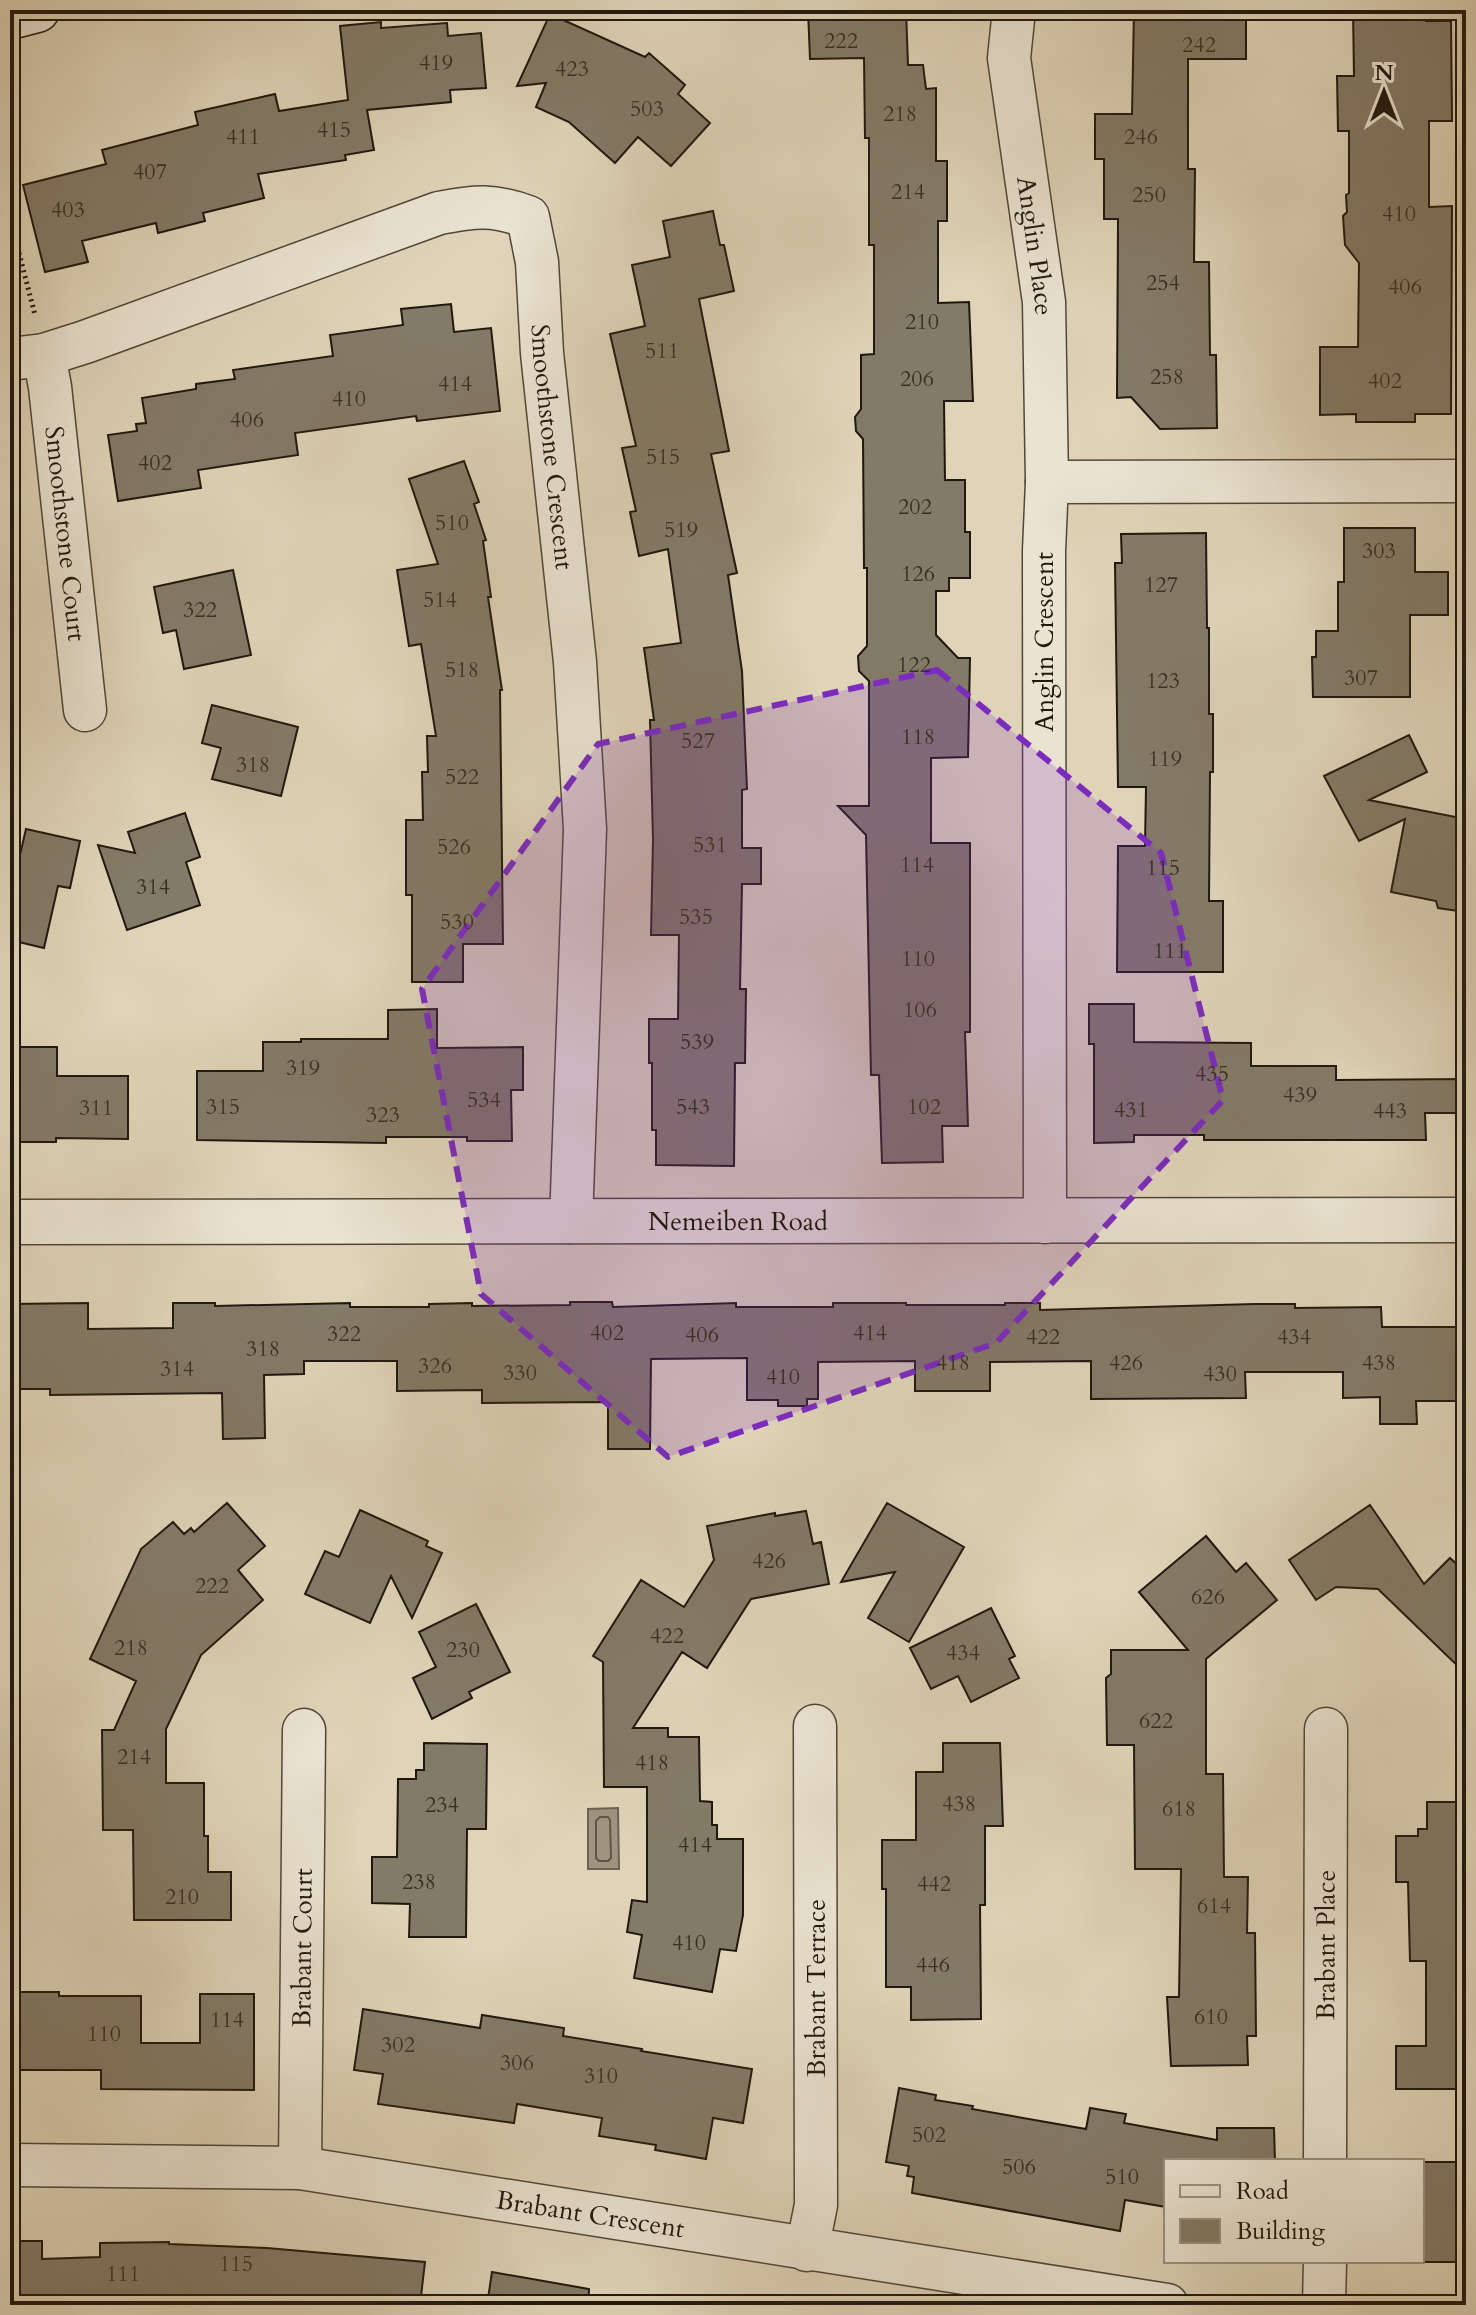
<svg xmlns="http://www.w3.org/2000/svg" width="1476" height="2315" viewBox="0 0 1476 2315" font-family="Cardo,serif">
  <style>
    .water { fill: #9e947f; stroke: #6c6252; stroke-width: 2 }
    .lines { fill: none; stroke-linecap: round; stroke-linejoin: round }
    .shore { stroke: #5f5647; stroke-width: 2 }
    .building { fill: #837a67; stroke: #20180f; stroke-width: 2 }
    .minor-casing { stroke: #504739; stroke-width: 45 }
    .tertiary-casing { stroke: #504739; stroke-width: 47 }
    .secondary-casing { stroke: #20180f; stroke-width: 47 }
    .path { stroke: #20180f; stroke-width: 5; stroke-dasharray: 2 4; stroke-linecap: butt }
    .minor { stroke: #eae3d1; stroke-width: 42 }
    .tertiary { stroke: #eae3d1; stroke-width: 44 }
    .secondary { stroke: #eae3d1; stroke-width: 44 }
    .marked { fill: #7b2cbf; fill-opacity: 0.2; stroke: #7b2cbf; stroke-width: 6; stroke-dasharray: 16 10; stroke-linejoin: round }
    .labels { text-anchor: middle; stroke-width: 8; stroke-linejoin: round; paint-order: stroke }
    .number-label { font-size: 22px; fill: #393025 }
    .street-label { font-size: 26px; fill: #20180f; stroke: #eae3d1 }
  </style>
  <rect width="100%" height="100%" fill="#dfd4b8"/>
  <filter id="stains"><feTurbulence type="fractalNoise" baseFrequency=".0025" numOctaves="4"/><feColorMatrix values="0 0 0 0 .2 0 0 0 0 .09 0 0 0 0 .02 0 0 0 .5 -.17"/></filter>
  <radialGradient id="worn" r=".72"><stop offset=".6" stop-color="#630" stop-opacity="0"/><stop offset="1" stop-color="#630" stop-opacity=".3"/></radialGradient>
  <path class="water" d="M618,1808L619,1869H588V1809Z"/>
  <g class="lines">
    <path class="shore" d="M600,1817H608L610,1820L611,1858L608,1861H599L596,1858V1821Z"/>
  </g>
  <path class="building" d="M808,10H906L908,65H923L926,89L936,88V161H947V221H938V303L969,302L973,401H944L945,480H965V532H970V578H949V591H936V635L958,658H970L968,757L931,758V843H970V1032H965L968,1126H942L943,1162L882,1163L879,1075H871L866,835L838,806H869V681L859,671L858,656L867,646V568H864L863,439L856,431L855,417L861,409V355L874,354V245H869V138H865L864,58L810,59Z
    M1134,10H1246V59H1188V169H1195L1194,262H1209L1210,355H1216L1217,428L1160,429L1131,397L1117,398L1118,219H1104V159H1095V114H1132Z
    M1353,10H1426V21H1451L1452,121H1429V207L1452,206L1451,414H1415V422H1356V414L1320,415V347H1358L1359,263L1345,245L1343,216L1347,212L1346,195L1349,193V131H1338L1337,76H1354Z
    M550,14L645,57L649,53L685,85L678,94L710,123L671,166L638,137L615,163L569,122L536,107L546,83L517,86Z
    M381,22V28L447,23L448,36L481,33L486,88L450,90L451,102L367,110L374,150L345,155L346,160L258,174L264,198L203,213L205,221L158,233L156,223L82,241L88,262L45,272L23,185L106,164L102,150L198,125L195,112L275,94L279,111L348,100L340,26Z
    M713,211L720,245H724L734,291L699,299L729,451L711,454L737,573L728,575L742,671L747,789L742,790V848H761V884H742L740,989H746L745,1063H735L734,1166L656,1165V1130H652V1063H649V1019H678L679,935H651L653,840L650,720H654L644,648L681,643L668,549L639,556L630,512L636,511L622,448L636,446L610,334L645,326L632,265L670,257L663,221Z
    M451,304L454,332L491,328L500,411L417,421L416,416L295,433L298,455L198,470L201,488L118,501L108,435L137,431L136,424L146,423L142,398L196,389V384L235,379L233,370L333,356L330,335L403,325L401,309Z
    M464,461L479,502L474,504L486,540L483,541L491,597H488L502,690H500L503,944H463V982H412V895H406V820H423L422,772H428L427,736H436L421,644L409,646L397,570L438,564L409,479Z
    M1344,528H1415V572H1448V615H1410V697H1313L1312,657H1316V631H1338V582H1344Z
    M1206,533L1207,628H1209V714H1213V772H1210L1209,901H1223V972H1117L1118,846H1145L1146,787H1118L1115,563H1122L1121,534Z
    M233,570L251,655L184,669L176,630L163,633L154,587Z
    M212,705L298,727L281,796L212,779L221,748L202,743Z
    M1409,735L1427,772L1369,800L1466,819V912L1438,908L1436,901L1391,892L1405,819L1359,841L1324,776Z
    M185,813L200,857L186,862L200,905L127,930L98,845L135,853L128,832Z
    M26,829L80,841L70,888L58,886L44,948L10,940V871L16,872Z
    M1089,1004H1134V1042L1251,1043V1066H1336V1080L1466,1079V1113H1425L1426,1140H1204V1135H1134V1142L1094,1143V1044H1089Z
    M437,1009V1048L523,1047V1090H511L512,1141H467V1137H386V1143L197,1140V1071H263V1042H301V1039H388V1010Z
    M10,1047H57V1076H128V1139L56,1138V1142H10Z
    M570,1302H612L613,1307L736,1303V1307H833V1303H906V1305H1005V1303H1040V1310L1255,1304H1295V1308L1381,1307L1382,1327H1466V1401H1416L1417,1424H1380V1397L1343,1398V1372H1245L1246,1398L1091,1399V1361L990,1362V1391H915V1361L818,1362V1399H807V1406H778V1400H747V1358L651,1359L650,1449H608V1402L482,1403V1390L397,1391V1361H304V1374L264,1375L265,1438L223,1439L222,1393L50,1395V1389H10V1304L88,1303V1329L173,1328V1303H215V1306L350,1303V1307H429V1304L472,1303V1306L570,1305Z
    M227,1503L265,1546L238,1570L263,1600L201,1655L166,1729V1783H204V1836H208V1872H231V1920H134L133,1830H103L102,1730H114L136,1681L90,1659L141,1549L173,1522L184,1534L191,1528L194,1532Z
    M887,1503L964,1547L909,1642L868,1618L895,1572L841,1582Z
    M1370,1505L1424,1584L1450,1558L1466,1573V1674L1378,1589L1336,1587L1316,1600L1289,1560Z
    M360,1510L428,1541L426,1546L442,1553L412,1618L391,1576L370,1623L305,1594L325,1551L339,1557Z
    M806,1511L813,1544L821,1542L829,1584L751,1599L707,1668L682,1652L633,1728H668V1737H699L700,1801L712,1802V1825H717V1839H743V1915L736,1951L720,1949L712,1992L634,1978L642,1935L627,1932L632,1900L647,1902V1787H604L603,1662L593,1656L641,1580L684,1607L714,1560L707,1526L775,1513V1516Z
    M1206,1536L1236,1572L1246,1563L1277,1600L1206,1659V1774H1223L1224,1877H1248L1247,1933H1255L1256,2036H1247L1248,2065L1171,2066L1167,1997H1179L1181,1869H1135L1134,1745H1107L1106,1678L1111,1674V1650H1188L1139,1592Z
    M476,1604L510,1672L469,1692L472,1698L432,1719L413,1678L436,1667L419,1632Z
    M991,1608L1015,1656L1009,1659L1019,1678L971,1702L958,1676L931,1689L910,1648Z
    M424,1743L487,1744L486,1829H467L466,1937H409L410,1904L372,1903V1857H397L398,1779H416V1770H424Z
    M943,1743H1000L1003,1826H985V1905H980L981,2019L911,2020V1987H886V1889H882V1840H916V1772H943Z
    M1427,1802H1466V2089H1396V2046H1426V1961H1410L1408,1882H1396V1836H1418V1829H1427Z
    M10,1992H59V1996H141V2043H200V1994H254V2090L101,2089V2070H10Z
    M363,2009L480,2028L482,2015L564,2028L563,2036L642,2049L641,2051L752,2069L743,2123L713,2118L706,2159L655,2150L656,2145L599,2136L602,2118L517,2104L514,2123L378,2104L383,2074L354,2070Z
    M899,2088L936,2095L935,2100L973,2106L972,2109L1086,2129L1090,2108L1126,2114L1124,2123L1217,2140V2128H1274L1275,2161H1166V2207L1125,2200L1120,2231L912,2193L914,2177L907,2176L909,2166L886,2162Z
    M1422,2162H1459V2262H1422Z
    M10,2241H42V2259L100,2257V2243L169,2242V2244L267,2248L425,2262L420,2305H10Z
    M492,2272L589,2289L588,2305H487Z"/>
  <g class="lines">
    <g class="minor-casing">
      <g id="minor">
        <path id="s1" d="M1014,10L1009,58L1044,302L1047,482"/>
        <path id="s2" d="M44,355L50,387L85,710"/>
        <path id="s3" d="M10,359L44,355L85,342L439,213C476,206 493,204 528,217L537,262L542,353L575,662L585,829L571,1222"/>
        <path d="M1045,1222L1044,551L1047,482L1466,481"/>
        <path id="s4" d="M1325,2161L1326,1729"/>
        <path id="s5" d="M10,2165L300,2168L1167,2305"/>
        <path id="s6" d="M300,2168L304,1730"/>
        <path d="M807,2250L816,2205L815,1726"/>
        <path d="M1324,2305L1325,2261"/>
      </g>
    </g>
    <g class="tertiary-casing">
      <g id="tertiary">
        <path id="s7" d="M10,1222L1466,1220"/>
      </g>
    </g>
    <g class="secondary-casing">
      <path id="secondary" d="M10,17L37,10"/>
    </g>
    <path class="path" d="M10,218L35,315"/>
    <use href="#minor" class="minor"/>
    <use href="#tertiary" class="tertiary"/>
    <use href="#secondary" class="secondary"/>
  </g>
  <path class="marked" d="M937,670L1161,853L1223,1100L996,1343L668,1457L481,1294L422,989L598,744Z"/>
  <g class="labels">
    <g class="number-label">
      <text x="841" y="48">222</text>
      <text x="1199" y="52">242</text>
      <text x="436" y="70">419</text>
      <text x="572" y="76">423</text>
      <text x="647" y="116">503</text>
      <text x="900" y="121">218</text>
      <text x="334" y="137">415</text>
      <text x="243" y="144">411</text>
      <text x="1141" y="144">246</text>
      <text x="150" y="179">407</text>
      <text x="908" y="199">214</text>
      <text x="1149" y="202">250</text>
      <text x="68" y="217">403</text>
      <text x="1399" y="221">410</text>
      <text x="1163" y="290">254</text>
      <text x="1405" y="294">406</text>
      <text x="922" y="329">210</text>
      <text x="662" y="358">511</text>
      <text x="1167" y="384">258</text>
      <text x="917" y="386">206</text>
      <text x="1385" y="388">402</text>
      <text x="455" y="391">414</text>
      <text x="349" y="406">410</text>
      <text x="247" y="427">406</text>
      <text x="663" y="464">515</text>
      <text x="155" y="470">402</text>
      <text x="915" y="514">202</text>
      <text x="452" y="530">510</text>
      <text x="681" y="537">519</text>
      <text x="1379" y="558">303</text>
      <text x="918" y="581">126</text>
      <text x="1161" y="592">127</text>
      <text x="440" y="607">514</text>
      <text x="200" y="617">322</text>
      <text x="914" y="672">122</text>
      <text x="462" y="677">518</text>
      <text x="1361" y="685">307</text>
      <text x="1163" y="688">123</text>
      <text x="918" y="744">118</text>
      <text x="698" y="748">527</text>
      <text x="1165" y="766">119</text>
      <text x="253" y="772">318</text>
      <text x="462" y="784">522</text>
      <text x="710" y="852">531</text>
      <text x="454" y="854">526</text>
      <text x="917" y="872">114</text>
      <text x="1163" y="875">115</text>
      <text x="153" y="894">314</text>
      <text x="696" y="924">535</text>
      <text x="457" y="929">530</text>
      <text x="1170" y="958">111</text>
      <text x="918" y="966">110</text>
      <text x="920" y="1017">106</text>
      <text x="697" y="1049">539</text>
      <text x="303" y="1075">319</text>
      <text x="1212" y="1081">435</text>
      <text x="1300" y="1102">439</text>
      <text x="484" y="1107">534</text>
      <text x="223" y="1114">315</text>
      <text x="693" y="1114">543</text>
      <text x="924" y="1114">102</text>
      <text x="96" y="1115">311</text>
      <text x="1131" y="1117">431</text>
      <text x="1390" y="1118">443</text>
      <text x="383" y="1122">323</text>
      <text x="607" y="1340">402</text>
      <text x="870" y="1340">414</text>
      <text x="344" y="1341">322</text>
      <text x="702" y="1342">406</text>
      <text x="1043" y="1344">422</text>
      <text x="1294" y="1344">434</text>
      <text x="263" y="1356">318</text>
      <text x="953" y="1370">418</text>
      <text x="1126" y="1370">426</text>
      <text x="1379" y="1370">438</text>
      <text x="435" y="1373">326</text>
      <text x="177" y="1376">314</text>
      <text x="520" y="1380">330</text>
      <text x="1220" y="1381">430</text>
      <text x="783" y="1384">410</text>
      <text x="769" y="1568">426</text>
      <text x="212" y="1593">222</text>
      <text x="1208" y="1604">626</text>
      <text x="667" y="1643">422</text>
      <text x="131" y="1655">218</text>
      <text x="463" y="1657">230</text>
      <text x="963" y="1660">434</text>
      <text x="1156" y="1728">622</text>
      <text x="134" y="1764">214</text>
      <text x="652" y="1770">418</text>
      <text x="959" y="1811">438</text>
      <text x="442" y="1812">234</text>
      <text x="1179" y="1816">618</text>
      <text x="695" y="1852">414</text>
      <text x="419" y="1889">238</text>
      <text x="934" y="1891">442</text>
      <text x="182" y="1904">210</text>
      <text x="1214" y="1913">614</text>
      <text x="689" y="1950">410</text>
      <text x="933" y="1972">446</text>
      <text x="1211" y="2024">610</text>
      <text x="227" y="2027">114</text>
      <text x="104" y="2041">110</text>
      <text x="398" y="2052">302</text>
      <text x="517" y="2070">306</text>
      <text x="601" y="2083">310</text>
      <text x="929" y="2142">502</text>
      <text x="1019" y="2174">506</text>
      <text x="1122" y="2184">510</text>
      <text x="236" y="2271">115</text>
      <text x="123" y="2281">111</text>
    </g>
    <g class="street-label">
      <text dy="9" stroke="none"><textPath href="#s1" startOffset="238">Anglin Place</textPath></text>
      <text dy="9" stroke="none"><textPath href="#s3" startOffset="776">Smoothstone Crescent</textPath></text>
      <text dy="9" stroke="none"><textPath href="#s2" startOffset="180">Smoothstone Court</textPath></text>
      <text transform="translate(1044 642) rotate(-90)" y="9">Anglin Crescent</text>
      <text dy="9" stroke="none"><textPath href="#s7" startOffset="728">Nemeiben Road</textPath></text>
      <text dy="9" stroke="none"><textPath href="#s4" startOffset="216">Brabant Place</textPath></text>
      <text dy="9" stroke="none"><textPath href="#s6" startOffset="220">Brabant Court</textPath></text>
      <text transform="translate(816 1988) rotate(-90)" y="9">Brabant Terrace</text>
      <text dy="9" stroke="none"><textPath href="#s5" startOffset="584">Brabant Crescent</textPath></text>
    </g>
  </g>
  <rect width="1476" height="2315" fill="none" stroke="#dfd4b8" stroke-width="40"/>
  <rect x="12" y="12" width="1452" height="2291" fill="none" stroke="#20180f" stroke-width="4"/>
  <rect x="20" y="20" width="1436" height="2275" fill="none" stroke="#20180f" stroke-width="2"/>
  <rect x="1164" y="2159" width="260" height="104" fill="#eae3d1" stroke="#999283" stroke-width="2"/>
  <rect x="1180" y="2185" width="40" height="12" fill="#eae3d1" stroke="#999283" stroke-width="2"/>
  <text x="1236" y="2199" font-size="24" fill="#20180f">Road</text>
  <rect x="1180" y="2219" width="40" height="24" fill="#837a67" stroke="#999283" stroke-width="2"/>
  <text x="1236" y="2239" font-size="24" fill="#20180f">Building</text>
  <g transform="translate(1384 92)" stroke="#eae3d1" stroke-width="6" paint-order="stroke">
  <path d="M0-6L14 30L0 20L-14 30Z" fill="#20180f"/>
  <text y="-12" font-size="22" font-weight="bold" text-anchor="middle" fill="#20180f">N</text>
  </g>
  <rect width="100%" height="100%" filter="url(#stains)"/>
  <rect width="100%" height="100%" fill="url(#worn)"/>
</svg>
